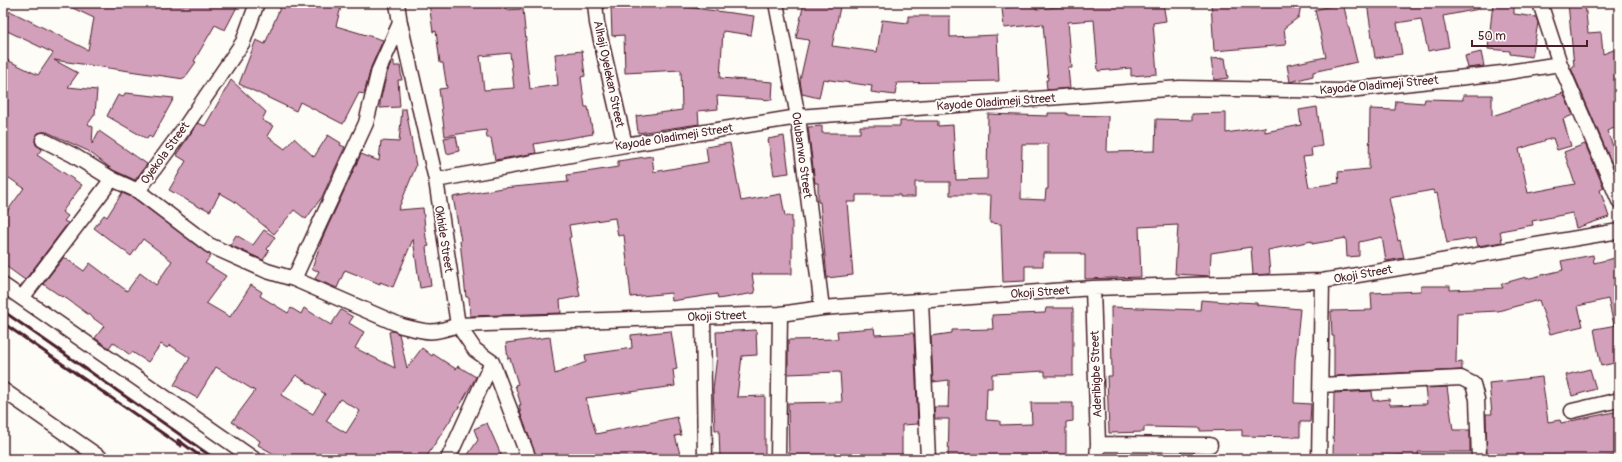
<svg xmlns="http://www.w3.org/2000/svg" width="1622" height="462" viewBox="0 0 1622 462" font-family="Pangolin,sans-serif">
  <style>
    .building { fill: #d3a0bb; stroke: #4a1f2b; fill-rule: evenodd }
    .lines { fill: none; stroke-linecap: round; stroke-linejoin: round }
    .minor-casing { stroke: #4a1f2b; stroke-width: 17 }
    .minor { stroke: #fdfcf7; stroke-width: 14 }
    .rail { stroke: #4a1f2b; stroke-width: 3 }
    .labels { text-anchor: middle; stroke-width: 3.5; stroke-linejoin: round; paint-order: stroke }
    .street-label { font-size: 12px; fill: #4a1f2b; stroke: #fdfcf7 }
  </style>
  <rect width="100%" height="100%" fill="#fdfcf7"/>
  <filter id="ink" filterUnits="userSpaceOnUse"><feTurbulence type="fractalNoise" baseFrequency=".025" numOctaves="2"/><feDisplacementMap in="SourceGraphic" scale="8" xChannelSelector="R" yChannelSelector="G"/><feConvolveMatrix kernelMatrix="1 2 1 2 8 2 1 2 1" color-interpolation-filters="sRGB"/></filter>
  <g filter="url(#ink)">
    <path class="building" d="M62,3H239L225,30L215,25L194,61L196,62L184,79L54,60L78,73L68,87L97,90L95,114L88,124L93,127L92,144L99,131L147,164L135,180L113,170L88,151L47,132H42L38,133L35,141L36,145L42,149L37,155L82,185L62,212L68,216L64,221L68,223L25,280L3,264V217L24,188L3,174V58L38,75L53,53L3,29V25L10,11L88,50L94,18Z
      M282,3H342L336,26L383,40L371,67L364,94L359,93L343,124L300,102L296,111L239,84L256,40L265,44Z
      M429,3H505L506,10L523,9L526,41H525L530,89L558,85L555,54L582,51L585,76L581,77L585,107H588L593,134L534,144L536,153L495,160L491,138H487L486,130L445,136L439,89L447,88L443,63H440L436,31L433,32ZM510,53L514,88L484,90L480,56Z
      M667,3H686V7L754,16L751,35L723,31L720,78L773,82L772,100L717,96L718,109L698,111L699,124L638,133L636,116L682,110L681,70L625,73L624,35L612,36L611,7L667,4Z
      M804,3H820L840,7L832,46L877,52L882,20L908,23V16H950V37L997,35L999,81L897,83L895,95L871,92L872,86L823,79L819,98L802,94L800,80L809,40L796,38Z
      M1104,3H1163L1166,21L1153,23L1157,74L1131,76V68L1098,71L1094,20L1068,22L1072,68H1068L1070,88L1047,90L1046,80H1048L1043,24L1004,28L1002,8L1036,4V9Z
      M1211,3H1301L1299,17L1284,28L1286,45L1214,51Z
      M1343,3L1357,62L1313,72V76L1290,82L1287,65L1326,57L1315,10Z
      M1367,3H1478L1479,9L1443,16L1449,47L1428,51L1421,19L1397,23L1402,54L1375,58Z
      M1493,3H1514V14L1536,17L1538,23L1532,57L1510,54V51L1488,49Z
      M1568,3H1585L1588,33L1601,32L1603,54L1619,48V126L1607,131L1619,161V180L1571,68L1574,66Z
      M1481,52L1484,66L1468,68L1465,56Z
      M1225,58L1228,78L1214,80L1211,59Z
      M392,61H394V66H400L402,80H398L400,107L380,108V102L387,73Z
      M231,80L266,112L262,120L273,126L267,136L285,149L294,138L314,157L328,135L341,143L340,145L345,147L322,197L306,219L294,210L274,234L234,201L220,193L210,211L202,207L201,208L169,190L186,161L176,155L198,123L205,126Z
      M125,93L174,98L152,138L149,136L147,139L107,116L118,95L123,97Z
      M1563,93L1573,115L1563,119L1571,146L1557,150L1553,138L1519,149L1528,193L1575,184L1564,152L1585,144L1604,188L1600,190L1609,217L1576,228L1572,213L1532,221L1533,225L1500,231L1502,242L1478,246L1476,238L1447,243L1437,193L1434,194L1433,190L1389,198L1398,241L1400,240L1404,258L1386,261L1382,237L1359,242V256L1347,257L1346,238L1312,244V241L1268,250L1270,274L1253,275L1251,247L1211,253L1210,276L1175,274L1178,225L1139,227L1141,277L1085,279V255H1080V253H1043V266H1025V281L1003,282L1001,224L990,223L991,195H950V182H915V197H900V195H856V202H847L853,275L827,278L820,202H818V183H815L808,127L822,126V133H860V126H900V121H938V126L953,125L956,180L987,179L988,114L1048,116V113H1067V115L1108,116L1107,152L1155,151L1156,119L1192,120V114L1226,113V133L1265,127V132L1301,125L1299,110L1317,107L1322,146L1311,148L1312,156L1303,157L1309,187L1339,183L1338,172L1369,169L1370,109L1395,110L1396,101L1424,103L1425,99L1463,100V95H1492V116ZM1022,144H1048V189H1046L1045,200L1021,199Z
      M402,109H406L416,166L398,210L423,208L426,238L429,246L426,247L431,286L420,288L413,239L393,287L380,282V284L345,270L337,288L315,279L319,271L312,269L322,239L361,154L379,161L381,141L399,142Z
      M456,136L459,151L447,154L444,138Z
      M784,136L789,173L774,175L768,139Z
      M730,143L741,201L781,194L785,216H792V274H752L755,293L718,299L717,294L672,301L671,293L631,297L624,235L618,236L615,218L569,225L571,237L569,238L580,296L560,300L561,313L470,316L469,297H466L460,241H461L453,197L502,188L568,182L567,175L618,167V161L652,156L654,172L708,162L706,147Z
      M122,193L134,198L211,256L205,263L226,276L206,303L230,317L251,285L262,292L260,296L288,313L291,308L301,314L304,308L331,325L341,310L353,317L349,323L364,332L355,348L395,368L389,332L393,331L399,334L407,368L422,348L432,356L433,354L456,369L458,366L476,377L462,402L425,459H283L258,445L260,441L232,422L255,391L216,367L197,398L174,385L190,358L170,345L167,348L161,344L148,362L132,352L130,355L113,342L109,348L95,338L104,326L63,296L62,297L43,284L64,257L84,271L90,263L127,291L140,273L156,285L172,261L143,239L131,256L94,228L104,215L107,217ZM296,375L325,394L313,414L281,395ZM340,399L360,411L346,433L326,421Z
      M264,230L275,237L267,249L269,251L263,260L230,245L236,235L253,245Z
      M1593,255L1594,263L1619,257V362L1601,366L1594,329L1617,325H1614L1608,299L1578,306L1583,326L1550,334L1539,300L1498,311L1457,313L1456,363L1462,362V370L1334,376V336H1332L1331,311L1372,310L1371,293L1421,291V286H1450V290L1503,288L1501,284L1526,277V279L1563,270L1561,261Z
      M1201,300L1238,303V302L1257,303V305L1300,309L1295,360L1294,403L1311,404L1310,422H1300V437L1242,436V430L1200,431V428L1144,427V432L1109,433L1107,376H1112L1111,307L1200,310Z
      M1046,308H1073V376H1045V371L992,374V388H987L986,420L1000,421V425L1032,424L1031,403H1073V421L1066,422V456L948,459L949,419H935L934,407H948V408L949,380L933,382L931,336L952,333V330L993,329L992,315L1045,313Z
      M874,328L875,335L913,333L914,338L918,424L902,425V459H789L788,403L842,402L840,372L788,374V340L838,339L837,331Z
      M756,330L757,355L742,356L737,397L765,396V459H720L719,430H715L713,389L717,356L716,332Z
      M671,331L677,369L673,370L675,386L586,398L596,434L677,417L681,435L675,436L680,454L661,459H537L521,415L519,405H521L515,385L518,384L510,358L508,359L506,343L550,337L555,374L586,362L585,355L632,348L631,335Z
      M1590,369L1596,389L1572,396L1566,375Z
      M1542,377L1548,422L1560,420L1561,423L1619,411V455L1597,459H1487L1486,414H1492L1489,383Z
      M1447,387L1453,430H1470V452H1418L1419,458L1406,459H1404L1403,455L1361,459V458H1333L1334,393L1372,391L1373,401L1389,399L1390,405L1427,404L1425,388Z
      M487,423L503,459H465L478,440L474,429Z"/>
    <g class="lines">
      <g class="minor-casing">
        <path id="minor" d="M397,3L400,23L436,180L458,325L475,350L492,362L529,459
          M595,3L597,23L625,145
          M776,3L798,117L822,308
          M1540,3L1560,64L1619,201
          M43,140L73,155L112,179
          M436,180L625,145L798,117L1180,88L1340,91L1502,73L1560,64
          M138,191L209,245L267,271L294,279L402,326C429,333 432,334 458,325L780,314L822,308L1093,288L1322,281L1619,231
          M294,279L366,123L379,70L400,23
          M3,285L254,459
          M1093,288L1098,444L1097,459
          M22,298L112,179L138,191L185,127L243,42L257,3
          M921,301L928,459
          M703,316L705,459
          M1321,385L1461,378L1473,384L1477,399L1479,459
          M3,390L102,459
          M1572,411L1619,400
          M1098,444L1210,445
          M448,459L492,362
          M778,459L780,314
          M1319,459L1322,281"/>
      </g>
      <use href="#minor" class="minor"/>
      <path class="rail" d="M3,311L215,459
        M3,323L181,446
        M178,440L204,459"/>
    </g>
  </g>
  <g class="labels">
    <g class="street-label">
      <text transform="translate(609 74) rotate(78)" y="4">Alhaji Oyelekan Street</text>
      <text transform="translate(1379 85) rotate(-5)" y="4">Kayode Oladimeji Street</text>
      <text transform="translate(996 102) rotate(-4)" y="4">Kayode Oladimeji Street</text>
      <text transform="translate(674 137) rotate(-9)" y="4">Kayode Oladimeji Street</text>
      <text transform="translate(165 153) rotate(-54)" y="4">Oyekola Street</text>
      <text transform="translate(802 155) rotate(82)" y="4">Odubanwo Street</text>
      <text transform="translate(444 239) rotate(81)" y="4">Okhide Street</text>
      <text transform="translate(1363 274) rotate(-10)" y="4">Okoji Street</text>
      <text transform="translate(1040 292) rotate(-4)" y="4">Okoji Street</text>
      <text transform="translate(717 316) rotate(-2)" y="4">Okoji Street</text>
      <text transform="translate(1096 374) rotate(-92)" y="4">Aderibigbe Street</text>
    </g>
  </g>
  <rect width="1622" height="462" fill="none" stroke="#fdfcf7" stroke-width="16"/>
  <rect x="8" y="8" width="1606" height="446" fill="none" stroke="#4a1f2b" stroke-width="1.5" filter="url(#ink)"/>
  <path d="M1472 40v6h115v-6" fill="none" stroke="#4a1f2b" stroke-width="2"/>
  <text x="1478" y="40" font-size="12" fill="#4a1f2b" stroke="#fdfcf7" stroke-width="3" paint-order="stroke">50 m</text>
</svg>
